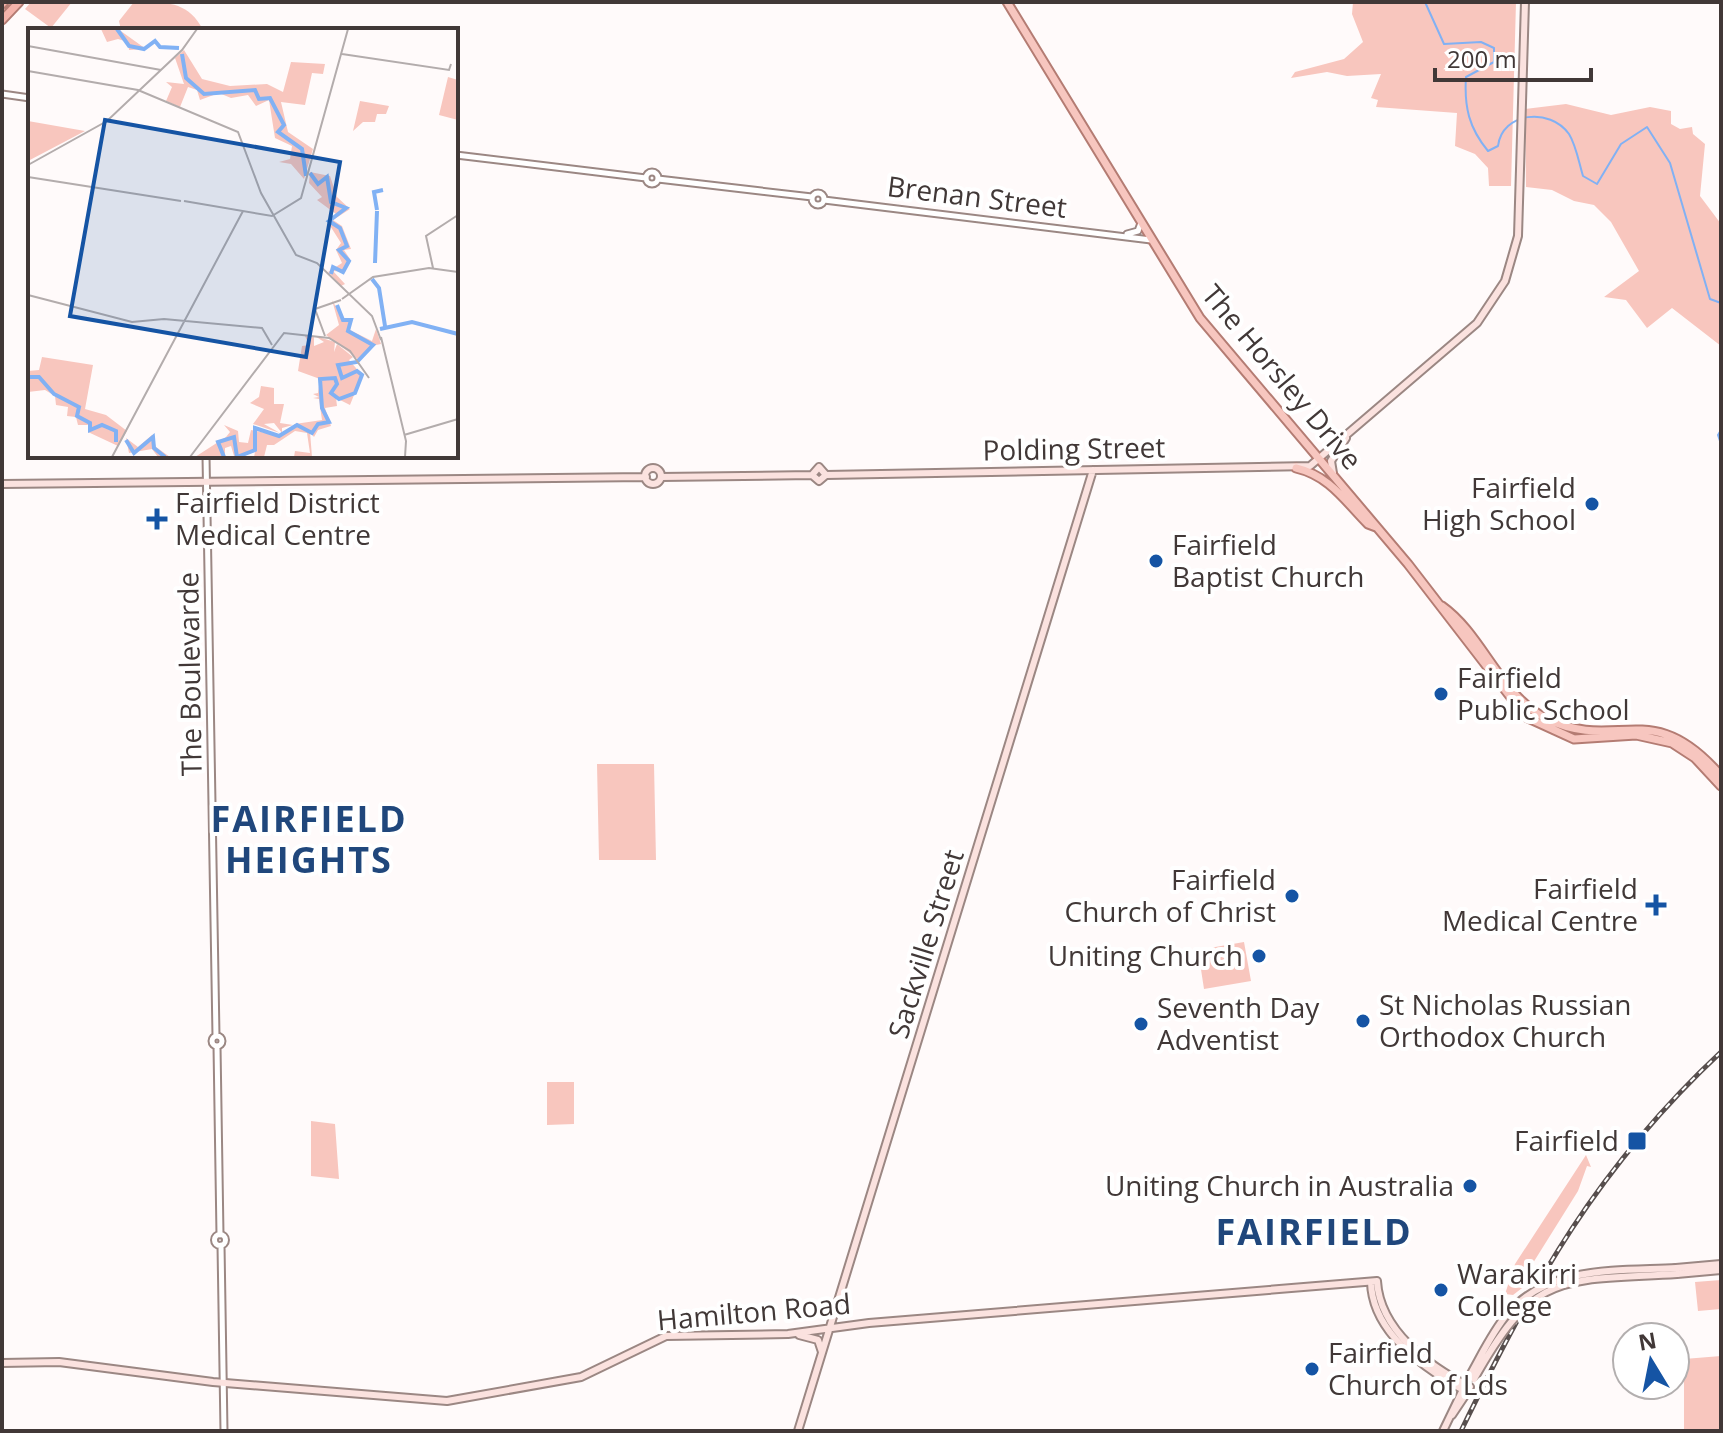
<svg xmlns="http://www.w3.org/2000/svg" width="1723" height="1433" viewBox="0 0 1723 1433" font-family="'Open Sans',sans-serif">
  <style>
    .green { fill: #f8c6be }
    .lines { fill: none; stroke-linecap: round; stroke-linejoin: round }
    .stream { stroke: #81b1f4; stroke-width: 2 }
    .tertiary-casing { stroke: #9b8783; stroke-width: 9 }
    .secondary-casing { stroke: #9b8783; stroke-width: 10 }
    .primary-casing { stroke: #b47c73; stroke-width: 11 }
    .trunk-casing { stroke: #b47c73; stroke-width: 11 }
    .tertiary { stroke: #fff; stroke-width: 5 }
    .secondary { stroke: #fbe2df; stroke-width: 6 }
    .primary { stroke: #f7c6bf; stroke-width: 7 }
    .trunk { stroke: #f4b3aa; stroke-width: 7 }
    .rail-casing { stroke: #574e4d; stroke-width: 5 }
    .rail { stroke: #fff; stroke-width: 2; stroke-dasharray: 6; stroke-linecap: butt }
    .secondary-bridge-casing { stroke: #9b8783; stroke-width: 10; stroke-linecap: butt }
    .secondary-bridge { stroke: #fbe2df; stroke-width: 6 }
    .poi-dot { fill: #1554a4; stroke: #fff; stroke-width: 3 }
    .labels { text-anchor: middle; stroke-width: 8; stroke-linejoin: round; paint-order: stroke }
    .street-label { font-size: 28px; fill: #413837; stroke: #fff }
    .poi-label { font-size: 28px; fill: #413837; stroke: #fff; text-anchor: start }
    .district-label { font-size: 36px; font-weight: bold; letter-spacing: 2px; fill: #20477c; stroke: #fff }
    .inset-river { fill: none; stroke: #81b1f4; stroke-width: 4 }
    .inset-road { fill: none; stroke: #b3acac; stroke-width: 2 }
    .view { fill: #1554a4; fill-opacity: 0.15; stroke: #1554a4; stroke-width: 4 }
    .inset-edge { fill: none; stroke: #413837; stroke-width: 4 }
  </style>
  <rect width="100%" height="100%" fill="#fffafa"/>
  <path class="green" d="M31,2H72L51,28L25,9Z
    M134,2C164,2 188,0 203,30H121L119,21Z
    M1353,2H1516L1511,186H1489L1488,168L1475,154L1455,146L1457,113L1376,107L1378,100L1371,98L1381,74L1347,76L1327,72L1291,78L1295,72L1344,59L1363,42L1352,14Z
    M1566,104L1611,115L1650,107L1671,111V124L1680,129L1692,127L1693,134L1705,144L1700,196L1721,224V346L1672,308L1647,328L1626,300L1604,297L1639,271L1611,222L1594,205L1574,201L1552,190L1526,187L1525,109Z
    M597,764H654L656,860H599Z
    M1244,942L1251,981L1204,989L1198,950Z
    M547,1082H574V1124L547,1125Z
    M311,1121L335,1124L339,1179L311,1176Z
    M1586,1155L1591,1167L1587,1166L1578,1191L1523,1279L1526,1285L1513,1295L1505,1294L1515,1264Z
    M1721,1280V1309L1698,1311L1695,1282Z
    M1721,1356V1431H1684V1359Z"/>
  <g class="lines">
    <path class="stream" d="M1425,2L1444,44L1481,42L1494,48V62L1466,77C1464,107 1469,128 1488,151L1498,146C1502,112 1550,107 1569,134C1576,145 1579,163 1583,176L1597,184L1621,144L1647,127L1670,163L1710,299L1721,303
      M1721,430L1718,435L1721,444"/>
    <g class="tertiary-casing">
      <path id="tertiary" d="M2,94L30,98
        M456,155L646,178
        M646 178a6 6 0 1 1 12 0a6 6 0 1 1-12 0Z
        M658,179L812,197
        M812 199a6 6 0 1 1 12 0a6 6 0 1 1-12 0Z
        M824,200L1151,240
        M1127,234L1138,231L1141,223
        M206,456L216,1036
        M212 1041a5 5 0 1 1 10 0a5 5 0 1 1-10 0Z
        M217,1046L220,1235
        M214.5 1240a5.5 5.5 0 1 1 11 0a5.5 5.5 0 1 1-11 0Z
        M221,1245L224,1431"/>
    </g>
    <g class="secondary-casing">
      <path id="secondary" d="M645 476a8 8 0 1 1 16 0a8 8 0 1 1-16 0Z
        M1333,473L1331,461L1346,438
        M812,475L819,467L826,475
        M812,475L819,481L826,475
        M826,475L1310,466L1477,323L1505,281L1518,236L1525,2
        M661,477L812,475
        M2,484L646,477
        M1676,1268L1721,1264
        M1677,1274L1721,1270
        M1371,1282C1372,1333 1426,1370 1467,1392
        M799,1335L818,1340L822,1352
        M2,1363L59,1362L213,1382L447,1401L581,1377L666,1336L788,1334L869,1323L1377,1281C1380,1331 1429,1366 1470,1387
        M1452,1415L1468,1391
        M798,1431L1093,470
        M1443,1431L1469,1377"/>
    </g>
    <g class="primary-casing">
      <path id="primary" d="M1007,2L1200,318L1408,564L1526,717L1574,739L1636,735L1672,743L1695,758L1721,786
        M1296,468C1330,476 1345,501 1368,524L1376,527
        M1442,606C1483,635 1499,695 1547,719C1618,753 1651,695 1721,776"/>
    </g>
    <g class="trunk-casing">
      <path id="trunk" d="M2,4L4,2
        M2,20L19,2"/>
    </g>
    <use href="#tertiary" class="tertiary"/>
    <use href="#secondary" class="secondary"/>
    <use href="#primary" class="primary"/>
    <use href="#trunk" class="trunk"/>
    <g class="rail-casing">
      <path id="rail" d="M1461,1431C1534,1281 1597,1168 1721,1052"/>
    </g>
    <use href="#rail" class="rail"/>
    <g class="secondary-bridge-casing">
      <path id="secondary-bridge" d="M1469,1377C1481,1356 1492,1332 1508,1313C1550,1265 1618,1271 1676,1268
        M1474,1379C1535,1270 1560,1281 1677,1274"/>
    </g>
    <use href="#secondary-bridge" class="secondary-bridge"/>
  </g>
  <g class="poi-dot">
    <circle cx="1592" cy="504" r="8"/>
    <path d="M153 507h8v8h8v8h-8v8h-8v-8h-8v-8h8z"/>
    <circle cx="1156" cy="561" r="8"/>
    <circle cx="1441" cy="694" r="8"/>
    <circle cx="1292" cy="896" r="8"/>
    <path d="M1652 893h8v8h8v8h-8v8h-8v-8h-8v-8h8z"/>
    <circle cx="1259" cy="956" r="8"/>
    <circle cx="1363" cy="1021" r="8"/>
    <circle cx="1141" cy="1024" r="8"/>
    <rect x="1627" y="1131" width="20" height="20" rx="4"/>
    <circle cx="1470" cy="1186" r="8"/>
    <circle cx="1441" cy="1290" r="8"/>
    <circle cx="1312" cy="1369" r="8"/>
  </g>
  <g class="labels">
    <g class="street-label">
      <text transform="translate(977 197) rotate(7)" y="10">Brenan Street</text>
      <text transform="translate(1282 377) rotate(50)" y="10">The Horsley Drive</text>
      <text transform="translate(1074 449) rotate(-1)" y="10">Polding Street</text>
      <text transform="translate(190 674) rotate(-91)" y="10">The Boulevarde</text>
      <text transform="translate(926 944) rotate(-73)" y="10">Sackville Street</text>
      <text transform="translate(754 1312) rotate(-5)" y="10">Hamilton Road</text>
    </g>
    <g class="poi-label">
      <text x="1576" y="498" text-anchor="end">Fairfield<tspan x="1576" dy="32">High School</tspan></text>
      <text x="175" y="513">Fairfield District<tspan x="175" dy="32">Medical Centre</tspan></text>
      <text x="1172" y="555">Fairfield<tspan x="1172" dy="32">Baptist Church</tspan></text>
      <text x="1457" y="688">Fairfield<tspan x="1457" dy="32">Public School</tspan></text>
      <text x="1276" y="890" text-anchor="end">Fairfield<tspan x="1276" dy="32">Church of Christ</tspan></text>
      <text x="1638" y="899" text-anchor="end">Fairfield<tspan x="1638" dy="32">Medical Centre</tspan></text>
      <text x="1243" y="966" text-anchor="end">Uniting Church</text>
      <text x="1379" y="1015">St Nicholas Russian<tspan x="1379" dy="32">Orthodox Church</tspan></text>
      <text x="1157" y="1018">Seventh Day<tspan x="1157" dy="32">Adventist</tspan></text>
      <text x="1619" y="1151" text-anchor="end">Fairfield</text>
      <text x="1454" y="1196" text-anchor="end">Uniting Church in Australia</text>
      <text x="1457" y="1284">Warakirri<tspan x="1457" dy="32">College</tspan></text>
      <text x="1328" y="1363">Fairfield<tspan x="1328" dy="32">Church of Lds</tspan></text>
    </g>
    <g class="district-label">
      <text x="309" y="832">FAIRFIELD<tspan x="309" dy="41">HEIGHTS</tspan></text>
      <text x="1314" y="1245">FAIRFIELD</text>
    </g>
  </g>
  <g transform="translate(28 28)">
    <rect width="430" height="430" fill="#fffafa"/>
    <path d="M73,1H90L118,21L101,22L100,14L90,11L79,14ZM156,22L174,51L202,58L239,56L255,64L263,34L297,36L295,46L284,45L277,77L253,74L260,104L285,121L276,151L263,136L251,134L262,131L264,118L247,110L241,72L228,78L220,67L203,70L191,65L172,72L169,62L160,59L152,79L138,73L144,59L138,54L156,56L147,30ZM420,49L430,52V92L411,87ZM332,73L361,78L358,86H349L347,94H335L325,103ZM0,93L57,103L0,133ZM282,144L302,148L309,169L322,181L305,192L314,198L323,221L316,222L322,231L317,244L305,243L317,256L313,258L300,244L314,235L308,222L313,215L299,193L308,186L289,172L294,169L281,155ZM304,272L315,291L323,292L322,302L344,313L348,301L353,316L343,318L331,332L298,307L311,297ZM277,308L286,309V318L296,314L287,308L307,314L306,324L309,316L325,329L321,332L334,347L322,377L308,370L309,378L297,380L303,398L290,402L286,409L282,404L284,429H266L267,423L282,425L279,405L267,403L246,417H239L236,429H226L227,424L206,428L203,418L197,420V429H167L198,409L202,404L196,397L210,403L211,414L220,415L223,402L252,408L267,396L294,392L291,371L285,370L291,369L285,366L290,365L292,351L270,343L274,318L281,317ZM14,329L65,337L57,381L78,387L99,403L90,418L60,404V397H50L48,389L39,388L40,379L28,377L27,368L17,362L0,364V343L11,342ZM233,358L246,360V376H256L252,395L265,397L254,400V405L246,395L236,396L252,405L225,396L236,381L222,375L231,369ZM124,407L128,419L142,429H130L124,421L101,425L98,410L110,419Z" fill="#f8c6be"/>
    <path class="inset-river" d="M89,1L101,18L116,21L127,13L132,19L151,20M154,26L158,50L176,66L227,62L231,71L242,70L256,97L250,104L274,121L278,148M282,145L290,156L299,149L303,174L318,180L301,193L312,200L319,218L311,222L321,233L315,244L305,239L303,246M349,182L346,164L355,162M347,235L349,183M344,251L351,260L357,298M352,301L384,294L430,306M0,349H11L26,366L51,379L49,388L62,395V402L74,397L88,403V414M98,412L106,425L125,409L126,420L137,429M196,429L190,414L206,409L209,429L227,422V400L251,408L269,397L284,405L290,396L301,394L294,380L292,351L307,350L309,356L303,365L311,371L327,365L334,347L329,343L314,350L310,337L329,334L345,317L320,303L323,292H315L309,277"/>
    <path class="inset-road" d="M0,18L133,42M314,26L421,42L423,36M0,43L110,62L210,104L233,165L268,227L289,235L344,288L353,312M0,137L79,93L154,22L169,1M0,149L153,173M156,173L244,188L273,170L320,1M405,240L398,208L430,187M0,267L104,294L136,291L234,300L244,317M314,271L345,249L401,240L430,244M287,281L297,308M287,281L313,272M353,309L378,413L377,429M376,407L430,391M84,429L215,183M162,429L256,305L301,310L322,323L341,350"/>
    <path class="view" d="M77,92L312,134L278,329L42,288Z"/>
    <rect width="430" height="430" class="inset-edge"/>
  </g>
  <rect width="1723" height="1433" fill="none" stroke="#413837" stroke-width="8"/>
  <g transform="translate(1651 1361) rotate(350)"><circle r="38" fill="#ffffff" stroke="#b3afaf" stroke-width="2"/>
  <path d="M0-6L14 30L0 20L-14 30Z" fill="#1554a4"/>
  <text y="-12" font-size="22" font-weight="bold" text-anchor="middle" fill="#413837">N</text>
  </g>
  <path d="M1435 68v12h156v-12" fill="none" stroke="#413837" stroke-width="4"/>
  <text x="1447" y="68" font-size="24" fill="#413837" stroke="#ffffff" stroke-width="6" paint-order="stroke">200 m</text>
</svg>
